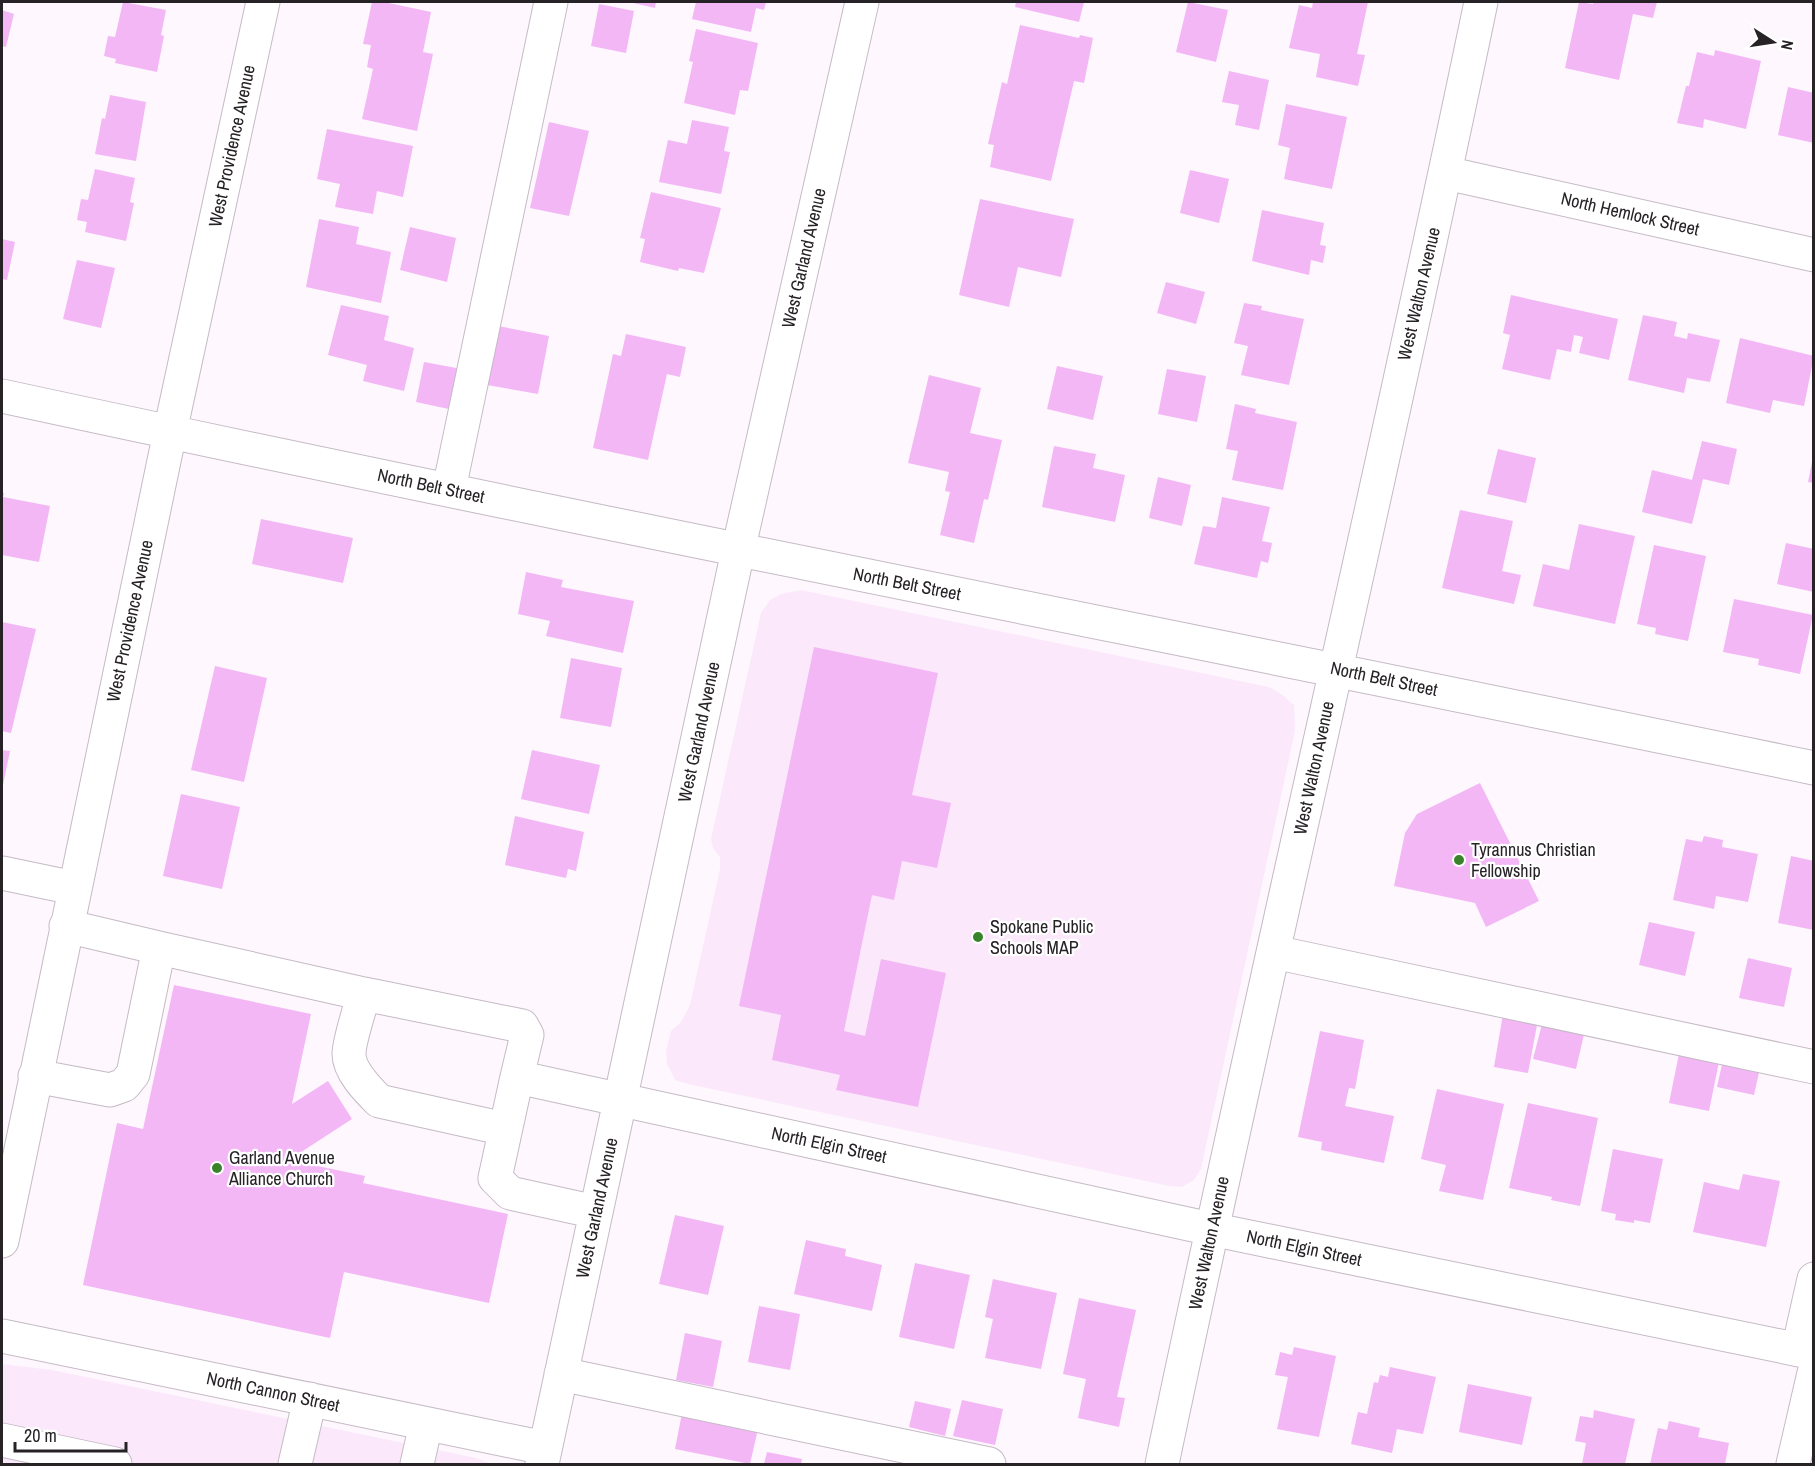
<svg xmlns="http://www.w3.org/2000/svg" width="1815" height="1466" viewBox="0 0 1815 1466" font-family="'Archivo Narrow',sans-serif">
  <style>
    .built { fill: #fbe9fb }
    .building { fill: #f3b7f6 }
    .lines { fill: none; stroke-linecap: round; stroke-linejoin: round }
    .minor-casing { stroke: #c5bac5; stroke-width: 35 }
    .minor { stroke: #fff; stroke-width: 33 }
    .poi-dot { fill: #39832a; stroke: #fff; stroke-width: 2 }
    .labels { text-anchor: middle; stroke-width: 4.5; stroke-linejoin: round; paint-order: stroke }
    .street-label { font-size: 18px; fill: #262226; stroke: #fff }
    .poi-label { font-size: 18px; fill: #262226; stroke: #fff; text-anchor: start }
  </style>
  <rect width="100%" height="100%" fill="#fef7fe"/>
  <path class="built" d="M801,590L1269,687L1281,694L1294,705L1295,731L1201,1169L1194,1180L1182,1187L1169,1186L688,1084L675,1080L667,1064L666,1051L671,1031L681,1022L690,1005L720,869V857L713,848L711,839L761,613L770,600L781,594Z
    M2,1364L52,1370L476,1458L491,1464H2Z"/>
  <path class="building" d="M123,2L166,10L161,35L164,36L157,72L115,63L116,59L104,56L108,36L115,37Z
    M372,2H384L431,12L423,52L433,54L417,131L362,119L373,69L367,67L371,45L363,44Z
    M629,2H656L655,8Z
    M696,2H766L764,10L756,8L751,32L692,19Z
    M1016,2H1084L1079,22L1015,7Z
    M1188,2L1228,10L1216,62L1176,52Z
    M1313,2H1368L1357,54L1365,55L1358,86L1316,77L1320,54L1289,48L1299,5L1312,8Z
    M1579,2L1593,4V2H1657L1653,18L1633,14L1619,80L1565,68Z
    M599,4L634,11L626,53L591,46Z
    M2,10L14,14L6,47L2,46Z
    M1020,25L1079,38L1080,35L1093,38L1084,83L1074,81L1051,181L990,167L994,145L988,144L1002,82L1007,84Z
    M696,29L758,43L748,91L740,90L735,115L684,103L693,62L689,61Z
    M1715,50L1761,61L1746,129L1704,119L1703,128L1677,123L1686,86H1689L1697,52L1714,56Z
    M1229,71L1269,80L1259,130L1235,125L1239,105L1222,102Z
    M1788,87L1814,93V143L1778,135Z
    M110,95L146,102L136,161L95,154L102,118L105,119Z
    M1286,104L1347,117L1332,189L1284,179L1290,148L1278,145Z
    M692,120L729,127L724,151L730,152L721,194L659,182L668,140L687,144Z
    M549,122L589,131L569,216L530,208Z
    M327,129L413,146L403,197L377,191L373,214L335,207L340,184L317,179Z
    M95,169L135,178L130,202L134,203L126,241L85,232L87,222L77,220L81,199L88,200Z
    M1190,170L1229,179L1219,223L1180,213Z
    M651,192L721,208L704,273L679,268L678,271L640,262L645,239L640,238Z
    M980,199L1074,219L1061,277L1018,267L1009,307L959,295Z
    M1262,210L1324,223L1320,245L1326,246L1323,263L1311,260L1309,275L1252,261Z
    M319,219L359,227L356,244L391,252L381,303L306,287Z
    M410,227L456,238L447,282L400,270Z
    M2,239L15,242L7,280L2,279Z
    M77,260L115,268L101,328L63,319Z
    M1166,282L1205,292L1196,324L1157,313Z
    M1511,295L1618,319L1609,360L1579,353L1583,337L1574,335L1571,352L1557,349L1550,380L1502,369L1510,335L1503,333Z
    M1244,303L1262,306L1261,310L1304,319L1289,385L1241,375L1248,346L1234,343Z
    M341,305L389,316L384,340L414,348L404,391L363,381L367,365L328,355Z
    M1643,315L1677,322L1674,336L1687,339L1688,333L1720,340L1710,382L1687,378L1684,393L1628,380Z
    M498,326L549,336L538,394L487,385Z
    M626,334L686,347L680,377L667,374L648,460L593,448L613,354L621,356Z
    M1740,338L1814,356L1804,406L1773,400L1770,413L1726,403Z
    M424,362L467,370L458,411L416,402Z
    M1057,366L1103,376L1093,420L1047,409Z
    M1167,369L1206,376L1197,422L1158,414Z
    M929,375L981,388L970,433L1002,440L988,500L984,499L974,543L940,535L950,492L945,491L949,472L908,463Z
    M1235,404L1256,409L1255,413L1297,422L1283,490L1232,480L1238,451L1226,449Z
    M1702,441L1737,449L1729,485L1703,479L1692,524L1642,512L1652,470L1692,480Z
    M1054,446L1096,454L1093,468L1125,475L1115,522L1042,507Z
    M1498,449L1536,458L1526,503L1487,494Z
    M1812,462H1814V483L1808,482Z
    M1158,477L1191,485L1182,526L1149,518Z
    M2,493H4L3,497L50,506L39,562L2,555Z
    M1222,497L1270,507L1262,541L1272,543L1268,563L1261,561L1257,578L1194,564L1203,526L1216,528Z
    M1460,510L1513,521L1502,571L1521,575L1514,604L1442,588Z
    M261,519L353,538L343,583L252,564Z
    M1579,524L1635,536L1615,624L1533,606L1543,564L1569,570Z
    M1786,543L1814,549V592L1777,584Z
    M1654,545L1706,556L1688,641L1655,634L1656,628L1637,624Z
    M526,572L563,580L561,587L634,601L623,653L546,636L550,621L518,614Z
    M1734,599L1813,615L1800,674L1758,665L1759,659L1723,652Z
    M2,622L36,629L11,733L2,731Z
    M814,647L938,673L912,795L951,803L937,868L902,861L894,900L872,895L844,1031L865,1036L881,959L946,973L918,1107L836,1090L840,1075L772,1060L781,1015L739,1006Z
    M571,658L622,668L611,727L560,718Z
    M215,666L267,678L244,782L191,770Z
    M2,750L10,751L3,785H2Z
    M532,750L600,765L589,814L521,799Z
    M1480,783L1539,901L1486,927L1475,903L1394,886L1405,833L1417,814Z
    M181,794L240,807L222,889L163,876Z
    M515,816L584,832L576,871L568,869L566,878L505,865Z
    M1704,836L1723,840L1722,847L1758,854L1748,902L1716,896L1714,909L1673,900L1686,839L1702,842Z
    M1791,856L1814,861V930L1778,923Z
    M1649,922L1695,932L1685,976L1639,965Z
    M1748,958L1792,968L1784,1007L1739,998Z
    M174,985L311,1014L292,1104L328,1081L352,1119L289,1160L365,1176L363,1183L508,1214L489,1303L344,1272L330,1338L83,1285L117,1123L143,1129Z
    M1503,1014L1538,1020L1528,1073L1494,1067Z
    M1542,1024L1585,1030L1576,1069L1533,1059Z
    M1320,1031L1364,1040L1355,1089L1349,1088L1345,1106L1394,1116L1384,1163L1321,1150L1322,1142L1298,1137Z
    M1680,1049L1720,1057L1709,1111L1669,1103Z
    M1723,1060L1760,1068L1754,1095L1717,1087Z
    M1437,1089L1504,1104L1483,1200L1439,1191L1446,1165L1421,1159Z
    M1528,1103L1598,1118L1580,1206L1551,1200L1552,1197L1509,1188Z
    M1613,1149L1663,1159L1650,1223L1634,1220V1223L1615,1220L1616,1214L1601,1211Z
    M1743,1174L1780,1181L1766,1247L1693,1232L1704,1182L1739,1190Z
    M675,1215L724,1226L708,1295L659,1284Z
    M806,1240L846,1249L845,1256L882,1265L872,1311L794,1294Z
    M915,1263L970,1275L954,1349L899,1337Z
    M993,1279L1057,1293L1041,1369L985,1358L993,1319L985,1317Z
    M1079,1298L1136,1310L1117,1397L1125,1398L1119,1427L1078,1418L1086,1379L1063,1374Z
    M759,1306L800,1314L790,1370L748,1362Z
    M685,1333L722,1341L713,1387L676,1380Z
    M1294,1347L1336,1356L1319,1437L1277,1429L1288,1377L1275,1375L1280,1352L1292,1355Z
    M1390,1367L1436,1377L1423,1434L1397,1429L1392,1453L1351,1444L1358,1412L1367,1414L1374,1382L1378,1383L1380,1375L1388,1377Z
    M1468,1384L1532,1397L1522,1445L1459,1432Z
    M962,1400L1003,1409L995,1445L953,1436Z
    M915,1401L951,1409L945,1436L909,1427Z
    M1594,1410L1635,1419L1625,1464H1582L1586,1443L1575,1441L1580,1416L1593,1418Z
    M682,1413L758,1429L750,1464L675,1449Z
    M1669,1421L1700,1428L1698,1437L1729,1443L1725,1464H1650L1658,1428L1667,1430Z
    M767,1452L802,1459L801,1464H764Z"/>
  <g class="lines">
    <g class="minor-casing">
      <path id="minor" d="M1446,173L1814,255
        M2,396C604,526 1210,643 1814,768
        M449,489L551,2
        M2,873L74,888
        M159,948L364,994
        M1274,952L1814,1067
        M35,1076L110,1090L124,1085L133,1074L159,948L66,926
        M505,1129L379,1101C368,1090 349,1071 349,1054C349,1041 360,1008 364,994L522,1026L527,1035L517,1077
        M596,1212L510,1193L495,1178L517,1077L1211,1229L1814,1353
        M2,1241L170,432L263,2
        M2,1336L545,1448
        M1798,1350L1814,1279
        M561,1374L989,1464
        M2,1440L115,1464
        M295,1464L310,1399
        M417,1464L426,1424
        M542,1464L738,551L862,2
        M1162,1464C1264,976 1380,490 1481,2
        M1793,1464L1814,1373"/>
    </g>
    <use href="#minor" class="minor"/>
  </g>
  <g class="poi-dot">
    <circle cx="1459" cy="860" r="6"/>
    <circle cx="978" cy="937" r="6"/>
    <circle cx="217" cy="1168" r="6"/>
  </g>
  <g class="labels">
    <g class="street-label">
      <text transform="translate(232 146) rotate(-78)" y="6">West Providence Avenue</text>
      <text transform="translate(1630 214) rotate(13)" y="6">North Hemlock Street</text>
      <text transform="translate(804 258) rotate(-77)" y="6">West Garland Avenue</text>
      <text transform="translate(1419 294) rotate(-77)" y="6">West Walton Avenue</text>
      <text transform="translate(431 486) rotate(12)" y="6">North Belt Street</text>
      <text transform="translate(907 584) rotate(11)" y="6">North Belt Street</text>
      <text transform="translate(130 621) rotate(-78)" y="6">West Providence Avenue</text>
      <text transform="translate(1384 679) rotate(12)" y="6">North Belt Street</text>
      <text transform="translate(699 732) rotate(-78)" y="6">West Garland Avenue</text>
      <text transform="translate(1314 768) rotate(-78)" y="6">West Walton Avenue</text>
      <text transform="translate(829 1145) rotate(12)" y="6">North Elgin Street</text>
      <text transform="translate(597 1208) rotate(-78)" y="6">West Garland Avenue</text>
      <text transform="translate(1209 1243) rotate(-78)" y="6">West Walton Avenue</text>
      <text transform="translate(1304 1248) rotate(12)" y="6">North Elgin Street</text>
      <text transform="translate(273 1392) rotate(12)" y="6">North Cannon Street</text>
    </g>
    <g class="poi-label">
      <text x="1471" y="856">Tyrannus Christian<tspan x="1471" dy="21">Fellowship</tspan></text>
      <text x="990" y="933">Spokane Public<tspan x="990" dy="21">Schools MAP</tspan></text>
      <text x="229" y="1164">Garland Avenue<tspan x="229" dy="21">Alliance Church</tspan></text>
    </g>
  </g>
  <rect width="1815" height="1466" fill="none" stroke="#262226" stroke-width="6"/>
  <g transform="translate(1773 42) rotate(102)" stroke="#ffffff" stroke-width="4.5" paint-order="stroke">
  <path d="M0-4.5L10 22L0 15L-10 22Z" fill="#262226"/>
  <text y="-9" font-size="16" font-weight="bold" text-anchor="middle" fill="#262226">N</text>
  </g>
  <path d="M15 1442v9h111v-9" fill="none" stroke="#262226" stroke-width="3"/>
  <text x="24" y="1442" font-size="18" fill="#262226" stroke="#ffffff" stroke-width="4.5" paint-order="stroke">20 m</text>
</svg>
